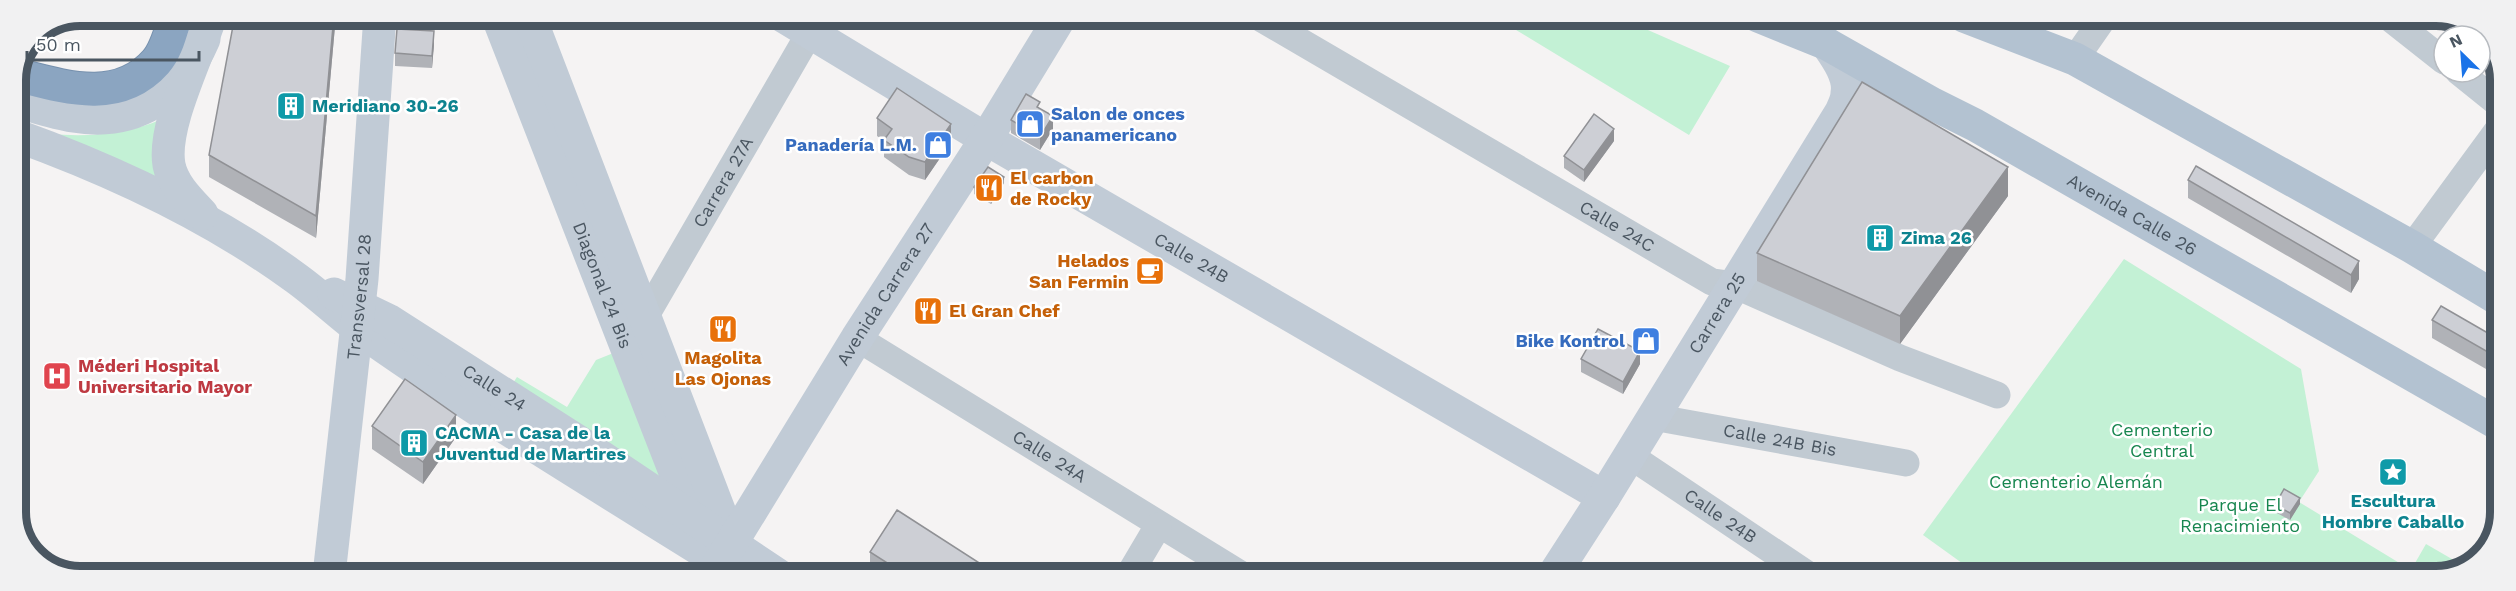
<svg xmlns="http://www.w3.org/2000/svg" width="2516" height="591" viewBox="0 0 2516 591" font-family="'Work Sans',sans-serif">
  <style>
    .green { fill: #c3f1d5 }
    .lines { fill: none; stroke-linecap: round; stroke-linejoin: round }
    .highway-casing { stroke: #7690ad; stroke-width: 35 }
    .street { stroke: #c1cad2; stroke-width: 27 }
    .secondary { stroke: #c1cbd6; stroke-width: 33 }
    .primary { stroke: #b3c2d1; stroke-width: 33 }
    .highway { stroke: #8ba5c1; stroke-width: 33 }
    .wall { fill: #b0b2b7 }
    .shaded-wall { fill: #909195 }
    .building { fill: #cdcfd5; stroke: #909195; stroke-width: 1.5 }
    .labels { text-anchor: middle; stroke-width: 5; stroke-linejoin: round; paint-order: stroke }
    .culture-label { font-size: 18px; font-weight: bold; fill: #0d838f; stroke: #fff; text-anchor: start }
    .shop-label { font-size: 18px; font-weight: bold; fill: #366cbe; stroke: #fff; text-anchor: end }
    .food-label { font-size: 18px; font-weight: bold; fill: #c56008; stroke: #fff; text-anchor: start }
    .street-label { font-size: 18px; fill: #4a5661; stroke: #fff }
    .health-label { font-size: 18px; font-weight: bold; fill: #be3a42; stroke: #fff; text-anchor: start }
    .park-label { font-size: 18px; fill: #17864f; stroke: #fff }
    .rim { fill: none; stroke: #4a5661; stroke-width: 8 }
  </style>
  <rect width="100%" height="100%" fill="#f5f3f3"/>
  <path class="green" d="M1493,16H1616L1730,66L1689,135Z
    M162,119L166,186L49,134C88,137 126,135 162,119Z
    M2124,259L2301,369L2319,471L2299,502L2411,570L2426,544L2464,566L2437,576H1980L1923,535Z
    M616,352L662,481L509,389L517,377L567,407L596,360Z"/>
  <g class="lines">
    <g class="highway-casing">
      <path id="highway" d="M17,75C64,87 118,105 156,62C167,50 171,30 176,15"/>
    </g>
    <g class="street">
      <path id="s1" d="M1257,16L1712,282L1734,285L1900,358L1997,395"/>
      <path d="M2387,16L2444,61"/>
      <path d="M2075,59L2105,16"/>
      <path d="M2459,72L2500,105"/>
      <path d="M2412,247L2500,127"/>
      <path id="s2" d="M637,331L820,15"/>
      <path id="s3" d="M857,338L1242,575"/>
      <path id="s4" d="M1653,417L1906,463"/>
      <path id="s5" d="M1629,455L1810,576"/>
      <path d="M1129,575L1158,526"/>
    </g>
    <g class="secondary">
      <path id="s6" d="M497,15L707,554"/>
      <path d="M529,15L732,544"/>
      <path id="s7" d="M781,15L986,139L1604,497"/>
      <path d="M15,101C34,106 54,113 73,116C137,127 180,95 204,39"/>
      <path d="M15,135C112,170 209,215 293,276C320,295 344,319 371,338C491,422 617,497 741,575"/>
      <path d="M202,214C189,200 173,185 169,165C162,125 199,55 211,15"/>
      <path id="s8" d="M334,294L388,320L582,444L778,575"/>
      <path id="s9" d="M329,575L362,279L380,15"/>
      <path id="s10" d="M712,575L857,338L986,139L1061,16"/>
      <path id="s11" d="M1553,576L1604,497L1841,112C1843,107 1847,100 1847,93C1850,76 1836,57 1827,44"/>
    </g>
    <g class="primary">
      <path id="s12" d="M1758,16L1827,44L1933,104L1975,125L2500,425"/>
      <path d="M1964,16L2075,59L2412,247L2500,300"/>
    </g>
    <use href="#highway" class="highway"/>
  </g>
  <path class="wall" d="M336,15L316,238L209,177V155Z
    M434,44L432,68L395,66V53Z
    M1040,109L1053,129L1040,150L1011,133V120Z
    M877,118L951,142L925,180L909,175L884,157V141L877,136Z
    M1614,141L1584,182L1564,168V156Z
    M2188,180L2359,279L2351,293L2188,198Z
    M1004,183L991,204L974,194V187Z
    M2008,196L1900,344L1757,281V253Z
    M2432,320L2500,340V377L2432,338Z
    M1581,359L1640,364L1623,394L1581,372Z
    M372,426L456,437L423,484L372,449Z
    M2300,504L2290,520L2275,512V505Z
    M870,552L998,575H872L870,574Z"/>
  <path class="shaded-wall" d="M334,15H336L316,238V216Z
    M434,31V44L432,68V56Z
    M1053,116V129L1040,150V137Z
    M951,124V142L925,180V162Z
    M1614,129V141L1584,182V170Z
    M2008,167V196L1900,344V316Z
    M1004,177V183L991,204V198Z
    M2359,261V279L2351,293V275Z
    M1640,351V364L1623,394V382Z
    M456,415V437L423,484V462Z
    M2300,498V504L2290,520V513Z"/>
  <path class="building" d="M235,15H334L316,216L209,155Z
    M397,29L434,31L432,56L395,53Z
    M1862,82L2008,167L1900,316L1757,253Z
    M897,88L951,124L925,162L909,157L884,140L892,129L877,118Z
    M1026,94L1040,102L1037,107L1053,116L1040,137L1011,120Z
    M1594,114L1614,129L1584,170L1564,156Z
    M2196,166L2359,261L2351,275L2188,180Z
    M988,167L1004,177L991,198L974,187Z
    M2441,306L2500,340V359L2432,320Z
    M1598,329L1640,351L1623,382L1581,359Z
    M405,379L456,415L423,462L372,426Z
    M2284,489L2300,498L2290,513L2275,505Z
    M897,510L998,575H906L870,552Z"/>
  <defs>
    <g id="building-square" transform="scale(1.5)"><rect x="-9" y="-9" width="18" height="18" rx="4" fill="#0f9aa8" stroke="#fff"/><path d="M-4-6H4V6H1V3H-1V6H-4ZM-2.5-4.3h1.7v1.8h-1.7ZM.8-4.3h1.7v1.8H.8ZM-2.5-1h1.7V.8h-1.7ZM.8-1h1.7V.8H.8Z" fill="#fff"/></g>
    <g id="shop-square" transform="scale(1.5)"><rect x="-9" y="-9" width="18" height="18" rx="4" fill="#3f7fe0" stroke="#fff"/><path d="M-5-2.5h2.3a2.7 3.5 0 0 1 5.4 0H5L5.5 6h-11ZM-1.5-2.5h3a1.5 2.3 0 0 0-3 0Z" fill="#fff"/></g>
    <g id="restaurant-square" transform="scale(1.5)"><rect x="-9" y="-9" width="18" height="18" rx="4" fill="#e8710a" stroke="#fff"/><path d="M-5-6h1v4h1v-4h1v4h1v-4h1v5L-1.5 .5V6h-2V.5L-5-1ZM5-6V6H3V1.5H1.5Q1.5-4 5-6Z" fill="#fff"/></g>
    <g id="cafe-square" transform="scale(1.5)"><rect x="-9" y="-9" width="18" height="18" rx="4" fill="#e8710a" stroke="#fff"/><path d="M-5.5-4.5H6V0H3Q3 3.5 0 3.5H-2.5Q-5.5 3.5-5.5 0ZM3-3.2v2h1.7v-2ZM-6 4.5H4V6H-6Z" fill="#fff"/></g>
    <g id="hospital-square" transform="scale(1.5)"><rect x="-9" y="-9" width="18" height="18" rx="4" fill="#e0444e" stroke="#fff"/><path d="M-5-5h3v3.5h4V-5h3V5h-3V1.5h-4V5h-3Z" fill="#fff"/></g>
    <g id="sight-square" transform="scale(1.5)"><rect x="-9" y="-9" width="18" height="18" rx="4" fill="#0f9aa8" stroke="#fff"/><path d="M0-6L1.8-2.2L6-1.7L2.9 1.2L3.7 5.4L0 3.3L-3.7 5.4L-2.9 1.2L-6-1.7L-1.8-2.2Z" fill="#fff"/></g>
  </defs>
  <g fill-rule="evenodd">
    <use href="#building-square" x="291" y="106"/>
    <use href="#shop-square" x="1030" y="124"/>
    <use href="#shop-square" x="938" y="145"/>
    <use href="#restaurant-square" x="989" y="188"/>
    <use href="#building-square" x="1880" y="238"/>
    <use href="#cafe-square" x="1150" y="271"/>
    <use href="#restaurant-square" x="928" y="311"/>
    <use href="#restaurant-square" x="723" y="329"/>
    <use href="#shop-square" x="1646" y="341"/>
    <use href="#hospital-square" x="57" y="376"/>
    <use href="#building-square" x="414" y="443"/>
    <use href="#sight-square" x="2393" y="472"/>
  </g>
  <g class="labels">
    <g class="culture-label">
      <text x="312" y="112">Meridiano 30-26</text>
      <text x="1901" y="244">Zima 26</text>
      <text x="435" y="439">CACMA - Casa de la<tspan x="435" dy="21">Juventud de Martires</tspan></text>
      <text x="2393" y="507" text-anchor="middle">Escultura<tspan x="2393" dy="21">Hombre Caballo</tspan></text>
    </g>
    <g class="shop-label">
      <text x="1051" y="120" text-anchor="start">Salon de onces<tspan x="1051" dy="21">panamericano</tspan></text>
      <text x="917" y="151">Panadería L.M.</text>
      <text x="1625" y="347">Bike Kontrol</text>
    </g>
    <g class="food-label">
      <text x="1010" y="184">El carbon<tspan x="1010" dy="21">de Rocky</tspan></text>
      <text x="1129" y="267" text-anchor="end">Helados<tspan x="1129" dy="21">San Fermin</tspan></text>
      <text x="949" y="317">El Gran Chef</text>
      <text x="723" y="364" text-anchor="middle">Magolita<tspan x="723" dy="21">Las Ojonas</tspan></text>
    </g>
    <g class="street-label">
      <text dy="6" stroke="none"><textPath href="#s2" startOffset="172">Carrera 27A</textPath></text>
      <text dy="6" stroke="none"><textPath href="#s12" startOffset="424">Avenida Calle 26</textPath></text>
      <text dy="6" stroke="none"><textPath href="#s1" startOffset="417">Calle 24C</textPath></text>
      <text dy="6" stroke="none"><textPath href="#s7" startOffset="477">Calle 24B</textPath></text>
      <text dy="6" stroke="none"><textPath href="#s6" startOffset="290">Diagonal 24 Bis</textPath></text>
      <text dy="6" stroke="none"><textPath href="#s9" startOffset="280">Transversal 28</textPath></text>
      <text dy="6" stroke="none"><textPath href="#s10" startOffset="330">Avenida Carrera 27</textPath></text>
      <text dy="6" stroke="none"><textPath href="#s11" startOffset="310">Carrera 25</textPath></text>
      <text dy="6" stroke="none"><textPath href="#s8" startOffset="186">Calle 24</textPath></text>
      <text dy="6" stroke="none"><textPath href="#s4" startOffset="129">Calle 24B Bis</textPath></text>
      <text dy="6" stroke="none"><textPath href="#s3" startOffset="226">Calle 24A</textPath></text>
      <text dy="6" stroke="none"><textPath href="#s5" startOffset="110">Calle 24B</textPath></text>
    </g>
    <g class="health-label">
      <text x="78" y="372">Méderi Hospital<tspan x="78" dy="21">Universitario Mayor</tspan></text>
    </g>
    <g class="park-label">
      <text x="2162" y="436">Cementerio<tspan x="2162" dy="21">Central</tspan></text>
      <text x="2076" y="488">Cementerio Alemán</text>
      <text x="2240" y="511">Parque El<tspan x="2240" dy="21">Renacimiento</tspan></text>
    </g>
  </g>
  <path d="M0 0H2516V591H0ZM80 26H2436A54 54 0 0 1 2490 80V512A54 54 0 0 1 2436 566H80A54 54 0 0 1 26 512V80A54 54 0 0 1 80 26Z" fill="#f1f1f2" fill-rule="evenodd"/>
  <path class="rim" d="M80 26H2436A54 54 0 0 1 2490 80V512A54 54 0 0 1 2436 566H80A54 54 0 0 1 26 512V80A54 54 0 0 1 80 26Z"/>
  <g transform="translate(2462 54) rotate(335)"><circle r="28" fill="#ffffff" stroke="#b7bbc0" stroke-width="1.5"/>
  <path d="M0-4.5L10 22L0 15L-10 22Z" fill="#1a73e8"/>
  <text y="-9" font-size="16" font-weight="bold" text-anchor="middle" fill="#4a5661">N</text>
  </g>
  <path d="M27 51v9h172v-9" fill="none" stroke="#4a5661" stroke-width="3"/>
  <text x="36" y="51" font-size="18" fill="#4a5661" stroke="#ffffff" stroke-width="4.5" paint-order="stroke">50 m</text>
</svg>
